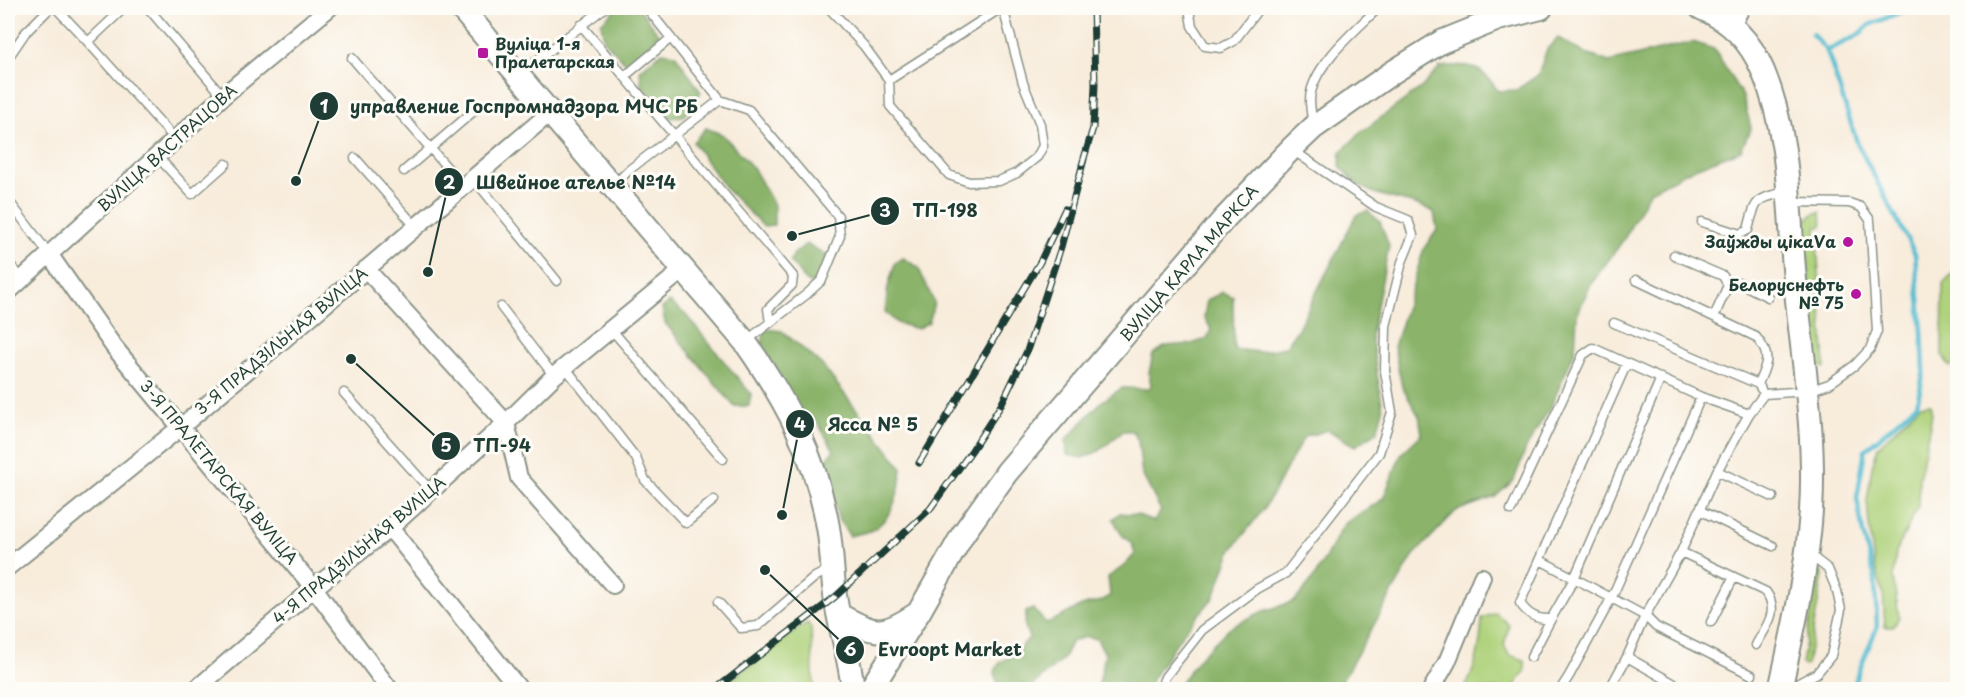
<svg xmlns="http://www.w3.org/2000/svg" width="1965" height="697" viewBox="0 0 1965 697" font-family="'Playpen Sans',sans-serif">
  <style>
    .green { fill: #afd27b; stroke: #678858; stroke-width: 1.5 }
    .forest { fill: #8bb46b; stroke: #557850; stroke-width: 1.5 }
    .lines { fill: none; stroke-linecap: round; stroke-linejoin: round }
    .stream { stroke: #55bdd2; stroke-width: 4.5 }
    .service-casing { stroke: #8c9488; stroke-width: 11 }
    .minor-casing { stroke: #8c9488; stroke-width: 20 }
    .secondary-casing { stroke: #8c9488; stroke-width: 26 }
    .service { stroke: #fff; stroke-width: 8 }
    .minor { stroke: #fff; stroke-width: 16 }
    .secondary { stroke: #fff; stroke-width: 22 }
    .rail-casing { stroke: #1f3d34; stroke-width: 7 }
    .rail { stroke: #fdfcf7; stroke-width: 4.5; stroke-dasharray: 14; stroke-linecap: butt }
    .poi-dot { fill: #b5179e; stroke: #fdfcf7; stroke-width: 2 }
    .labels { text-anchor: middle; stroke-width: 6; stroke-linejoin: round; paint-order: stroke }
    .poi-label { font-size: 16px; font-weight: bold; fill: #1f3d34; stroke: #fdfcf7; text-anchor: end }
    .street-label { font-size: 16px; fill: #1f3d34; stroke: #fdfcf7 }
    .leader { fill: none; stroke: #1f3d34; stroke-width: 2 }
    .callout-dot { fill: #1f3d34; stroke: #fdfcf7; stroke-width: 2 }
    .mark-label { font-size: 18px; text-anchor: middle; font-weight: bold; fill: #fff }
    .callout-label { font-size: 18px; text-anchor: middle; font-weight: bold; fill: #1f3d34; stroke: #fdfcf7; stroke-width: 6; stroke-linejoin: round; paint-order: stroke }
  </style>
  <rect width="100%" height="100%" fill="#fdfcf7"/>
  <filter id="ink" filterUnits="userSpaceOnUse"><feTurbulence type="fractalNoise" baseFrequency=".0167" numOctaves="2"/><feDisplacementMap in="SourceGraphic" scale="12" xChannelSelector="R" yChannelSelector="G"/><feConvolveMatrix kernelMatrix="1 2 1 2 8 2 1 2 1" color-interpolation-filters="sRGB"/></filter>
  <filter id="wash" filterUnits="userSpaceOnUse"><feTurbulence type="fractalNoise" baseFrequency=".008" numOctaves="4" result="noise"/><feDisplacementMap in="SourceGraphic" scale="24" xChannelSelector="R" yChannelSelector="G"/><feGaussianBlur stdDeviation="1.35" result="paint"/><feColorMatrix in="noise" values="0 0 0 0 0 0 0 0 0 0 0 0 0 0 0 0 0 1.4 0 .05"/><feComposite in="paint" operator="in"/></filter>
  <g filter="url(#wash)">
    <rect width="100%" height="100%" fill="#f8ecdb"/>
    <path class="green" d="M1821,212L1822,226L1816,228L1825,368L1817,365L1815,359L1805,225C1808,215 1812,214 1821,212Z
      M1957,269V360L1950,367L1942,354L1943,283Z
      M1930,404L1932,414L1919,479L1918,506L1896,552L1893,577L1899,617L1893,627H1885L1883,593L1875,568L1869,525L1867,501L1872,467L1878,447L1920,405Z
      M1820,571L1823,574L1807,665L1805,666L1802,664L1818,573Z
      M1496,613L1509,625L1504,645L1509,655L1525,660V672L1512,689H1464C1477,668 1481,642 1482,618Z
      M808,623L811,629L814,689H719L802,626Z"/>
    <path class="forest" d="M617,8H639L660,36L627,65L604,40L601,23Z
      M1558,38L1586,54L1609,62L1693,42L1714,49L1743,97L1751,128L1741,150L1695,168L1650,191L1624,239L1591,284L1577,315L1575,351L1551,406L1527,446L1514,480L1495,497L1456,511L1414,555L1337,689H1175L1202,655L1229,628L1261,612L1295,601L1315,576L1344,524L1383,499L1401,454L1422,434L1419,416L1402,387L1394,347L1424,248L1437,230L1434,212C1397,192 1369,205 1340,166L1341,152L1360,133L1422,87L1440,67C1471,64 1479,63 1498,91L1516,90L1538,75L1547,49Z
      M662,52L675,54L701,92L684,116L670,118L641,85L640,70Z
      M706,128L723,135L754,169L774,205V225L763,226L725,188L693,142Z
      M1368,211L1380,222L1389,246L1371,335L1383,410L1377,432L1355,446L1328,430L1304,437L1265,507L1231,551L1214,597L1183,633L1152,679L1149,689H1098L1105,654L1097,639L1086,637L1072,641L1063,659L1028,689H1012L997,682L994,673L1000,662L1014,655L1029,638L1025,626L1026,612L1033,609L1046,623C1059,619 1070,611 1082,606C1095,601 1099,605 1110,595L1108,577L1124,566L1135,554L1132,544L1122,535L1113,519L1120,513L1138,515L1154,521L1161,511L1142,474L1138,441L1133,431H1123L1099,451L1082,458L1067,455L1066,440L1101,402L1122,388L1149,389L1151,385L1149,373L1153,354L1166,346L1191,344L1207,339L1211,329L1204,317L1207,300L1223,292L1233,297L1234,349L1259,352L1286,347L1297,330L1356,215Z
      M806,244L827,255L822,273L811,284L804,279L790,261L794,254Z
      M903,258L918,267L934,302L929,322L917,329L897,323L885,312L888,287L895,263Z
      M670,302L685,314L751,394L749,406H734L665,323L662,308Z
      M765,329L782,331L822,365L902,468C900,490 893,520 870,531C864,533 856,534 850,536L839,521L823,464L834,450L817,422L802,417L761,348Z"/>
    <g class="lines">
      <path class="stream" d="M1812,34L1827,51L1858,145L1915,254L1922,331L1924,370L1917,404L1865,450L1857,498L1863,533L1875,579L1877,627L1851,690
        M1827,51L1860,34L1869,25L1911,8"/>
    </g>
  </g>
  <g filter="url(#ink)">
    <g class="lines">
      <g class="service-casing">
        <path id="service" d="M56,8L88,42
          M124,8L88,42L175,139
          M148,8L223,96
          M829,8L864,46L889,80L1001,8
          M1189,8L1192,26L1205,46L1221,48L1234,41L1259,8
          M581,25L793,276L792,285L768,309L770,323
          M8,58L25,33L50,8
          M352,58L464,187
          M520,74L604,8
          M625,76L671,38
          M889,80L890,106L949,175L969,182L999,181L1017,173L1037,157L1043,146L1040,124L1023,83L1003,8
          M720,100L749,110L838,216L840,236L822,280L807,294L745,342
          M1313,125C1312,115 1308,102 1311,92C1318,61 1356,30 1378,8
          M157,156L192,194L226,164
          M355,158L416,227
          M404,171L475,110
          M474,179L557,281
          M613,186L629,170L720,100L647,8
          M8,200L49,254
          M1702,222L1740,234L1748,230C1756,197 1756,200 1788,191
          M1674,255L1723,276L1728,285L1714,317
          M8,262L22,279
          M1636,280L1756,337C1772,356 1767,363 1758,384
          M1728,285L1738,282L1768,297
          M501,307L554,376
          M1614,323L1758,384L1761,389
          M611,329L723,459
          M1627,363L1520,603C1528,615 1537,620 1551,619L1574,579L1661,378
          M565,367L636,458L645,480L686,523L714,500
          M344,393L431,491
          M1717,471L1773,497
          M1511,510L1583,355L1593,348L1701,397L1749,414
          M1699,510L1773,546
          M1681,552L1766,592C1780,612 1766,626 1756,645
          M1540,560L1645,616L1656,627L1752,675
          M718,602L741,628L758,626L815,577L830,569
          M1711,622L1734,577
          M1531,657L1551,619
          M1627,657L1685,690
          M1160,690L1165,677L1202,630L1257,589L1286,573L1379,453L1392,412L1385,371L1386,326L1402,262L1413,235L1408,220L1376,207L1291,149
          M1560,690L1569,676L1612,597L1701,397
          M1609,690L1627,657L1645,616L1681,552L1717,471L1749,414L1764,394L1808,391L1829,384L1855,365L1870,349L1877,331L1870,220L1861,207L1849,203L1791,202
          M1786,690L1817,673L1831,656L1841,610L1837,591L1828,569L1810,555"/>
      </g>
      <g class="minor-casing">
        <path id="minor" d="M1732,26L1741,8
          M49,254L114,347L314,588L390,690
          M366,269L506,423L519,478L613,585
          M8,292L223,96L329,8
          M390,528L520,690
          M8,567L182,426L551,112
          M195,690L314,588L390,528L506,423L554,376L684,269
          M1431,690L1447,662L1482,577"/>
      </g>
      <g class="secondary-casing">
        <path id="secondary" d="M461,8L745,342C787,402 815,454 828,527C832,550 832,573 835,595C839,627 850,658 853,690
          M1701,8C1730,20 1751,42 1763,71C1791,138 1788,209 1795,280C1802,357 1816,433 1811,511C1807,571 1793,631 1780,690
          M839,615C874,633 880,638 915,615
          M870,690L919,612L963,534L1007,472L1224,219L1291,149L1313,128L1393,72L1441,42L1498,19L1541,8"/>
      </g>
      <use href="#service" class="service"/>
      <use href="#minor" class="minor"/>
      <use href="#secondary" class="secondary"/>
      <g class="rail-casing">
        <path id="rail" d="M1082,165L1093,128L1095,85L1093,8
          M919,463L1040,262L1065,209
          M714,690L835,597L930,509L972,450L1001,405L1027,351L1061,247L1084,159"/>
      </g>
      <use href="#rail" class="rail"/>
    </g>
  </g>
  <g class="poi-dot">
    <rect x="477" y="47" width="12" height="12" rx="3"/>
    <circle cx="1848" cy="242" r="6"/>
    <circle cx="1856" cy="294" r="6"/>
  </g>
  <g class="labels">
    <g class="poi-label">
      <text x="495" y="50" text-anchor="start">Вуліца 1-я<tspan x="495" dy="18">Пралетарская</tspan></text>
      <text x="1836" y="248">Заўжды цікаVа</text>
      <text x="1844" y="291">Белоруснефть<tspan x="1844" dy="18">№ 75</tspan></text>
    </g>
    <g class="street-label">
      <text transform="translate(167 148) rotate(-42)" y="6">ВУЛІЦА ВАСТРАЦОВА</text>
      <text transform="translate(1189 263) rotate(-49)" y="6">ВУЛІЦА КАРЛА МАРКСА</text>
      <text transform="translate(281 341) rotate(-40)" y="6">3-Я ПРАДЗІЛЬНАЯ ВУЛІЦА</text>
      <text transform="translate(219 472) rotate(50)" y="6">3-Я ПРАЛЕТАРСКАЯ ВУЛІЦА</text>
      <text transform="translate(359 550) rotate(-40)" y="6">4-Я ПРАДЗІЛЬНАЯ ВУЛІЦА</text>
    </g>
  </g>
  <path class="leader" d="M296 181L324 106M428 272L449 182M792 236L885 211M782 515L800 424M351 359L446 446M765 570L850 650"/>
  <g class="callout-dot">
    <circle cx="296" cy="181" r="6"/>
    <circle cx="428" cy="272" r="6"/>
    <circle cx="792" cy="236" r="6"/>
    <circle cx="782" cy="515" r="6"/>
    <circle cx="351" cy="359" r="6"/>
    <circle cx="765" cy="570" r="6"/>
    <circle cx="324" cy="106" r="15"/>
    <circle cx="449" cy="182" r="15"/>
    <circle cx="885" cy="211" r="15"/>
    <circle cx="800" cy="424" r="15"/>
    <circle cx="446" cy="446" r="15"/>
    <circle cx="850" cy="650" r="15"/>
  </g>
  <g class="mark-label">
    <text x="324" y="113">1</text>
    <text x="449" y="189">2</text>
    <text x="885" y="217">3</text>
    <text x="800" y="431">4</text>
    <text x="446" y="452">5</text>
    <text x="850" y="656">6</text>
  </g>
  <g class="callout-label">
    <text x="524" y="113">управление Госпромнадзора МЧС РБ</text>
    <text x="576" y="189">Швейное ателье №14</text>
    <text x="945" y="217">ТП-198</text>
    <text x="873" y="431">Ясса № 5</text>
    <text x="502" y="452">ТП-94</text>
    <text x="950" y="656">Evroopt Market</text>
  </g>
  <rect width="1965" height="697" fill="none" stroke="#fdfcf7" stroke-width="30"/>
</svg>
